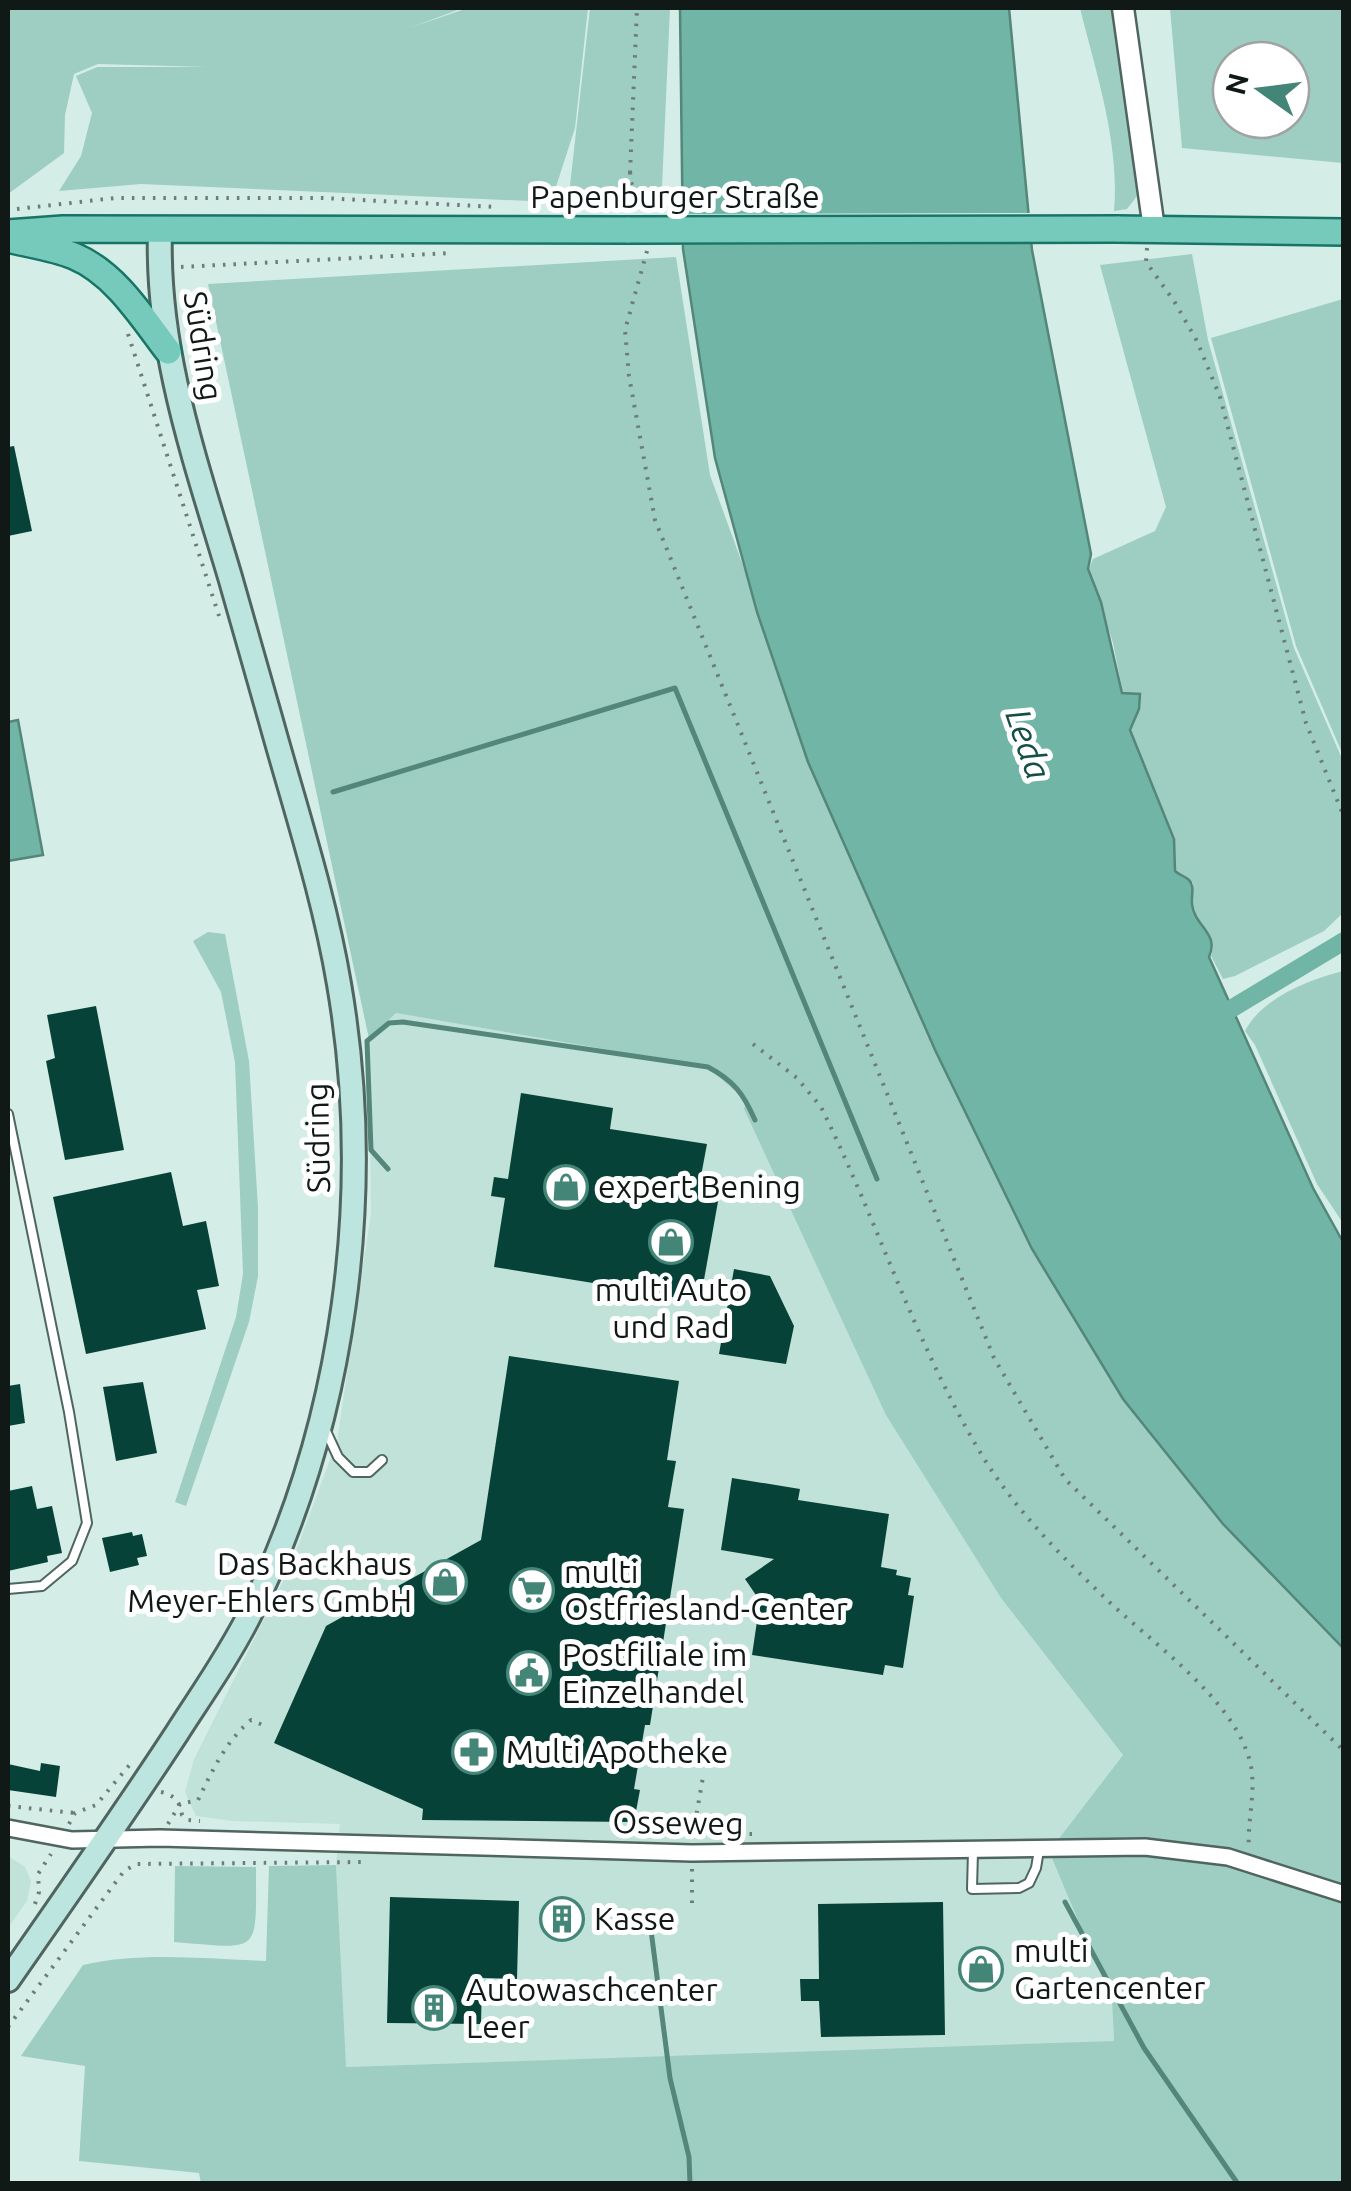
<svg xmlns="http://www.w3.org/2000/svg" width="1351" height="2191" viewBox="0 0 1351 2191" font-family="Ubuntu,sans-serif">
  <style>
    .built { fill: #c1e2d9 }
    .green { fill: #9dcec1; fill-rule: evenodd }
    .water { fill: #70b5a5; stroke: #54867a; stroke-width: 2.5 }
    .pier { fill: #d5ede7 }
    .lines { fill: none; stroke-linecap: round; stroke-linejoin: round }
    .stream { stroke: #54867a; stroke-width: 5 }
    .canal { stroke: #70b5a5; stroke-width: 18 }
    .building { fill: #074238 }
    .service-casing { stroke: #50655f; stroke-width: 12 }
    .minor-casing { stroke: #50655f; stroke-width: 20 }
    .tertiary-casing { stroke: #50655f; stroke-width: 25 }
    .secondary-casing { stroke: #50655f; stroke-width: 28 }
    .primary-casing { stroke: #187566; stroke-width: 30 }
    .path { stroke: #6d7c78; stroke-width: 4; stroke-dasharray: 2.5 8; stroke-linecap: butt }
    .service { stroke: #fff; stroke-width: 8 }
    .minor { stroke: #fff; stroke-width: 15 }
    .tertiary { stroke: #fff; stroke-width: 20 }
    .secondary { stroke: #bbe5de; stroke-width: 22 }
    .primary { stroke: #76cabc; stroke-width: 25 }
    .primary-bridge-casing { stroke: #187566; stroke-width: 30; stroke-linecap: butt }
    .primary-bridge { stroke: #76cabc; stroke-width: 25 }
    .labels { text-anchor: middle; stroke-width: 10; stroke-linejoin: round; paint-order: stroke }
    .street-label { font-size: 32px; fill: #111917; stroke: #fff }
    .poi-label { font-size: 32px; fill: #111917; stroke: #fff; text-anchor: start }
    .water-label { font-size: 35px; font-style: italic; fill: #155045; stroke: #fff }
  </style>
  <rect width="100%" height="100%" fill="#d5ede7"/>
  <path class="built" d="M396,1013L708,1067L746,1101L744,1109L887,1415L1001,1598L1123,1755L1054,1845L1051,1856L1112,2001L1114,2042L345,2067L336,1865L340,1824L232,1821L196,1816L185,1792L194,1759L290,1567L337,1441L371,1213L369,1039Z
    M8,1856L25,1867L31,1881L27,1901L8,1928Z"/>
  <path class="green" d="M8,8H463L412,27L468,8H588L575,128L551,202L141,184L59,191L81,156L92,113L76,76L97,67H207L98,64L74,74L65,115L64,153L8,194Z
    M590,8H670L661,210L568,203Z
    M1080,8H1114L1137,196L1127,209L1114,211C1120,143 1096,73 1080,8Z
    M1170,8H1343V163L1182,148ZM1231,60H1291V120H1231Z
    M1192,254L1208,340L1294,648L1343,761V913L1324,931L1235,976L1223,979L1211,956C1219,934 1200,929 1193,910C1191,903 1193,891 1193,883L1175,871V838L1131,730L1139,710L1140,694L1123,693L1113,643L1089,569L1093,559L1155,531L1166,507L1100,265Z
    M676,257L710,475L796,711L1343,1640V2183H201L199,2173L79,2161L85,2066L21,2056L83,1965C141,1951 207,1959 266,1961L269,1866L336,1865L346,2067L1114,2041L1112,2001L1051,1856L1054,1845L1123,1755L1001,1598L886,1415L744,1109L746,1101L708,1067L396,1013L369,1039L208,284Z
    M1343,299H1344L1343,755L1296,646L1211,338Z
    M208,932L225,934L249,1061L258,1208V1276L249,1322L186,1506L175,1502L236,1317L243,1274L235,1062L221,992L193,941Z
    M1343,971V1223L1317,1184L1255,1045L1245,1031C1262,998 1308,980 1343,971Z
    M175,1866L256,1867C256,1956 262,1949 174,1942Z"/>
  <path class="water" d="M680,8H1009L1032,250L1091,554L1088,569L1101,602L1122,693L1140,694L1139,709L1130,730L1174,839L1175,871C1179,875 1185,876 1189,880C1195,886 1191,896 1192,904C1194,926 1220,933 1209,957L1313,1188L1343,1242V1648L1223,1524L1123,1399L1032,1249L936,1052L808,762L757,612L715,458L683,249Z
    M18,720L43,855L8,861V722Z"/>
  <path class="pier" d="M1034,213L1037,244L678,245V214Z"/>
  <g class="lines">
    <path class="stream" d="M333,792L675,688L877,1179
      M388,1169L371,1150L367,1041L389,1023L403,1022L708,1067C734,1081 743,1093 755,1120
      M1065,1902L1144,2048L1238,2184
      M651,1930L670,2078L689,2157L690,2184"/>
    <path class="canal" d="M1211,1021L1344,941"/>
  </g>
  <path class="building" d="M14,446L32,531L8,536V447Z
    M96,1006L124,1150L65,1160L46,1061L55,1058L47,1015Z
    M521,1093L613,1108L610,1129L707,1144L698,1192L719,1196L700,1302L655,1294L641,1303L632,1290L624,1288L494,1267L505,1198L491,1196L494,1177L508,1179Z
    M171,1172L183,1226L206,1221L219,1286L197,1290L206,1329L86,1354L53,1197Z
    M734,1269L770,1276L794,1326L786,1364L719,1354Z
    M509,1356L679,1381L667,1460L676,1461L668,1507L684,1509L650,1725H645L634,1789L640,1790L634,1822L422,1820L423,1809L274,1743L326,1626L481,1540Z
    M143,1382L157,1453L116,1461L103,1387Z
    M20,1384L25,1423L8,1426V1386Z
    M732,1478L800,1489L798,1500L889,1514L881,1567L897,1570L896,1575L911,1578L908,1595L914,1596L903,1668L885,1665L883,1675L752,1655L760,1601L745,1579L774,1559L721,1550Z
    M32,1486L37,1509L52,1506L62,1553L47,1556L48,1562L8,1571V1491Z
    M132,1532L133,1536L142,1534L147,1556L137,1558L139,1565L110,1572L102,1538Z
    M41,1763L60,1766L56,1797L8,1790V1764L40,1771Z
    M390,1897L519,1901L517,1979L482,1978L481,2024L387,2023Z
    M943,1902L945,2035L821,2037L819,2001H801L800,1979H819L818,1904Z"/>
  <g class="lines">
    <g class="service-casing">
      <path id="service" d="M8,1114L69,1412L87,1523L72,1561L42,1586L8,1589
        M325,1429L338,1457L353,1472H369L382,1460
        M973,1851L972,1889L1019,1888L1029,1883L1036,1868L1039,1850"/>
    </g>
    <g class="minor-casing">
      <path id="minor" d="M8,1828L72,1840L160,1838L692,1853L1145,1847L1228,1857L1344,1894"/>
    </g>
    <g class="tertiary-casing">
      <path id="tertiary" d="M1123,8L1154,229"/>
    </g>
    <g class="secondary-casing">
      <path id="secondary" d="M8,1980C65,1898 122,1817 177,1733C202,1694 229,1656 250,1614C345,1423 375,1193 339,984C324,895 295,808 271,721C257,673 244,625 230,577C196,462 156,352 160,231"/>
    </g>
    <g class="primary-casing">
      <path id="primary" d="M1117,229L1344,232
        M8,233L63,229L629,230
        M12,240C33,245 55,248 74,256C115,273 142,317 168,351"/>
    </g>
    <path class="path" d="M630,172L632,186L646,207
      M630,173L637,8
      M628,206L629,182
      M17,209L115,198H322L497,207
      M1147,248L1146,262L1174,301L1197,341L1220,397L1306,723L1344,817
      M647,251L625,330L629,376L655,520L994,1358L1065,1479L1344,1751
      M181,267L451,253
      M128,334L219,616
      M753,1044L797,1078L821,1107C877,1220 915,1343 980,1452C1013,1507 1057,1552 1103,1596C1149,1641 1238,1701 1251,1766C1256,1794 1247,1821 1249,1849
      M161,1792C174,1795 180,1801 182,1815L188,1820L200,1821
      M8,1806L75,1813
      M69,1824L75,1813L96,1805L132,1762
      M168,1824L180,1804L198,1800C212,1771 226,1741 251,1720L263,1725
      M634,1834H754
      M693,1834L703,1777
      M692,1869V1909
      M35,1904L39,1892L38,1874L51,1854
      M8,2027L124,1871L136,1864L363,1862"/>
    <use href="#service" class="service"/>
    <use href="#minor" class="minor"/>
    <use href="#tertiary" class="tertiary"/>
    <use href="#secondary" class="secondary"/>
    <use href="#primary" class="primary"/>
    <g class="primary-bridge-casing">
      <path id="primary-bridge" d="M629,230L1117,229"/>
    </g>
    <use href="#primary-bridge" class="primary-bridge"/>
  </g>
  <defs>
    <g id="shop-ring" transform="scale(2.25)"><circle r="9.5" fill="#fff" stroke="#438577" stroke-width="1.5"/><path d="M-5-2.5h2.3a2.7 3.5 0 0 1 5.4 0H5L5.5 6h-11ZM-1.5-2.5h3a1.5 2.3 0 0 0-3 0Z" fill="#438577"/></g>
    <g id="supermarket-ring" transform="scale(2.25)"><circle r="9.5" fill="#fff" stroke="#438577" stroke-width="1.5"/><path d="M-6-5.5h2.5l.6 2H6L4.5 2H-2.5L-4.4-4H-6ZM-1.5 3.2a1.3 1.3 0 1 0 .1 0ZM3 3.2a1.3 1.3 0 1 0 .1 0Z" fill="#438577"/></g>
    <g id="civic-ring" transform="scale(2.25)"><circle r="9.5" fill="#fff" stroke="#438577" stroke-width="1.5"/><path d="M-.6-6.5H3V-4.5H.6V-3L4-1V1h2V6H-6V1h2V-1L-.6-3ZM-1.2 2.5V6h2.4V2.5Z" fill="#438577"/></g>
    <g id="pharmacy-ring" transform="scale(2.25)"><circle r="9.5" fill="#fff" stroke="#438577" stroke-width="1.5"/><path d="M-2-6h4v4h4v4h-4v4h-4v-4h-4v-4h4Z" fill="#438577"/></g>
    <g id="building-ring" transform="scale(2.25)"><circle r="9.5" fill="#fff" stroke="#438577" stroke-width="1.5"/><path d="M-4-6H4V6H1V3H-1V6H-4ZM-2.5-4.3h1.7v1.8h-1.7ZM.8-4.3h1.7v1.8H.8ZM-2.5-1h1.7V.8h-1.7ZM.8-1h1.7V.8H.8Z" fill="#438577"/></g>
  </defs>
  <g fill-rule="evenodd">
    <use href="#shop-ring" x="566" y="1187"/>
    <use href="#shop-ring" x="671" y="1242"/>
    <use href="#shop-ring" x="445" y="1582"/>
    <use href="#supermarket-ring" x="532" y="1590"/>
    <use href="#civic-ring" x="529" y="1673"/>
    <use href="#pharmacy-ring" x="474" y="1752"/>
    <use href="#building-ring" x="562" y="1919"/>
    <use href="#shop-ring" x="981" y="1969"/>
    <use href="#building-ring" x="434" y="2008"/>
  </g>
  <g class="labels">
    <g class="street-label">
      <text x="675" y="208">Papenburger Straße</text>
      <text transform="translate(203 346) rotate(81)" y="11">Südring</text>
      <text transform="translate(318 1138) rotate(-91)" y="11">Südring</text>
      <text transform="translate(678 1823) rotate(1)" y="11">Osseweg</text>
    </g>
    <g class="poi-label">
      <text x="598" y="1198">expert Bening</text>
      <text x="671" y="1301" text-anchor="middle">multi Auto<tspan x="671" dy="37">und Rad</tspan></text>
      <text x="412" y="1575" text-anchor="end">Das Backhaus<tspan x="412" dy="37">Meyer-Ehlers GmbH</tspan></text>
      <text x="564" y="1583">multi<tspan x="564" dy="37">Ostfriesland-Center</tspan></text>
      <text x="562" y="1666">Postfiliale im<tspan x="562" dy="37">Einzelhandel</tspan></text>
      <text x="506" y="1763">Multi Apotheke</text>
      <text x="594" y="1930">Kasse</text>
      <text x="1014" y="1962">multi<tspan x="1014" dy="37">Gartencenter</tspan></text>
      <text x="466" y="2001">Autowaschcenter<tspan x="466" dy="37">Leer</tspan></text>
    </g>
    <g class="water-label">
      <text transform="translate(1028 744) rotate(71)" y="12">Leda</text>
    </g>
  </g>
  <rect width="1351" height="2191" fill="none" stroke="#111917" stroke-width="20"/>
  <g transform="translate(1261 90) rotate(284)"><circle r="48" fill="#ffffff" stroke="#a0a3a2" stroke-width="2.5"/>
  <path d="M0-8L18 38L0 25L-18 38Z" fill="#438577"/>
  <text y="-15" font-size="28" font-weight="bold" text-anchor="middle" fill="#111917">N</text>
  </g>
</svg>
